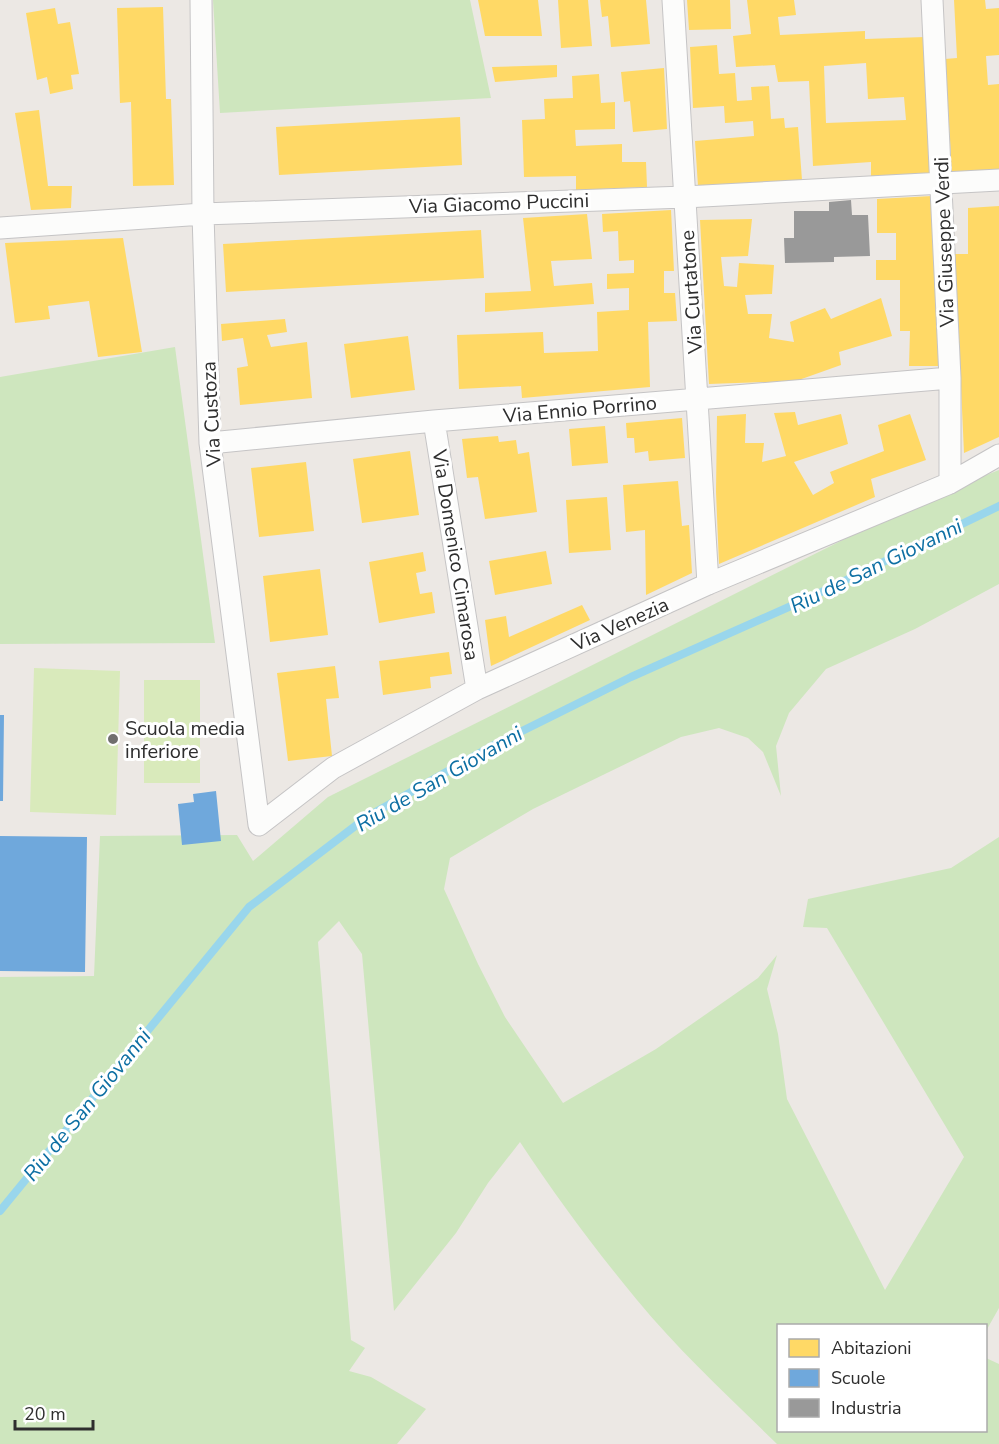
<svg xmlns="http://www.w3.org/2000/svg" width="999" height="1444" viewBox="0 0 999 1444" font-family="'Nunito Sans',sans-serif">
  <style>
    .green { fill: #cee6be }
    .pitch { fill: #d9eabb }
    .homes { fill: #ffd966; fill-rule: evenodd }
    .schools { fill: #6fa8dc }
    .industry { fill: #999 }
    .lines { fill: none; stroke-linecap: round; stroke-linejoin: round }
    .stream { stroke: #99d6ec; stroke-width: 8 }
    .street-casing { stroke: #c5c4c5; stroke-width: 23 }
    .street { stroke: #fcfcfb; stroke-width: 21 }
    .poi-dot { fill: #706f6e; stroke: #fff; stroke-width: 2 }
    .labels { text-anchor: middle; stroke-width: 6; stroke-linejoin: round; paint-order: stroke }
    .street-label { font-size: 20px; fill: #2e2e2e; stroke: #fff }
    .poi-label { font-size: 20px; fill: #2e2e2e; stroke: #fff; text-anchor: start }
    .water-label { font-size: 21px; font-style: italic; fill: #0d6fa3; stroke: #fff }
  </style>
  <rect width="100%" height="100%" fill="#ece8e4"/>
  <path class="green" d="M213,0H470L491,98L220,113Z
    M175,347L215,643L0,644V377Z
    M999,470V584L915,629L826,669L789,713L776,746L781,796L763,752L748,738L719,728L681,737L533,809L450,858L444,889L478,964L505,1017L563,1103L656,1049L758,978L777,955L767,989L778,1034L787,1099L885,1290L964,1157L827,928L803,927L808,899L951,868L999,837V1308L986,1331V1326H778V1430H986V1358L999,1364V1444H777C729,1397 679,1351 637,1300C595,1249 556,1197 520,1142L488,1183L456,1233L394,1311L362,954L339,921L318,942L351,1340L365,1348L349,1371L371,1377L426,1409L397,1444H0V977L94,976L100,836L237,835L253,861L328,797L919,502Z"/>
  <path class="pitch" d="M34,668L120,671L116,815L30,812Z
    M144,680H200V783H144Z"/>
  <path class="homes" d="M478,0H538L542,36H485Z
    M558,0H588L592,46L561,48Z
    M600,0H646L650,44L611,47L608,16L602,17Z
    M687,0H730L731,29L689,30Z
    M747,0H794L796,15L778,17L780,35L865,31V39L925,37L931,174L871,177V162L813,166L809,81L778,82L775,65L736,67L733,36L751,34ZM866,63L868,99L904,97L906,120L826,123L824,66Z
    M954,0H985L986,9L999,8V55L986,56L988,85L999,84V170L952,173L945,59L957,58Z
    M163,7L166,99H171L174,185L133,186L131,102L120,103L117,8Z
    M55,8L58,24L70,22L79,74L71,75L73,89L50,94L47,77L37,80L26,13Z
    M717,45L719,74L735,73L737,101L752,100L751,87L769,86L771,119L784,118L785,128L798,127L802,180L698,186L695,141L754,136L753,121L725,123L724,106L693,108L690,47Z
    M557,65V77L495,82L492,67Z
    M664,68L667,129L633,132L630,101L624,102L621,72Z
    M599,74L601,103L615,102V129L575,130L576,146L622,144V162H646L647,187L576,190V176L524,177L522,120L545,119L544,99L573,98L572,76Z
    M39,110L48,186H72L71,208L31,210L15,113Z
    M460,117L462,165L279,175L276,127Z
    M932,196L939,366H909L910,331H900V280H876V260H896V233H877V199Z
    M999,206V437L964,453L955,254H968V208Z
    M671,210L674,271H664V293H675L677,321L648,322L650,387L522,398L521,386L459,389L457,335L543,332L544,353L598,351L597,312L629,310V288L607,289V274L634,273V260L619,261L618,231L603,232L602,214Z
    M587,214L592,259L551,261L554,286L592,283L594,304L485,312V293L531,291L523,218Z
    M752,219L748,256L721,257L724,286L737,287L739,263L774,265L772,294L745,295L748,314H772L769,338L794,342L790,322L825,308L831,319L881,298L892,336L839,352L841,365L796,381L709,384L700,220Z
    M481,230L484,278L226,292L223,244Z
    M123,238L142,352L98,357L89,301L48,306L50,319L15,323L5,243Z
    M285,319L287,332L267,335L271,347L307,342L312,398L240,405L237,368L248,366L243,338L222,341L221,324Z
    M408,336L415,390L351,398L344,344Z
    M795,412L798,425L841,414L848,444L794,462L813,495L834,483L830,472L884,451L878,425L910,414L926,460L871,479L875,497L719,564L716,492L717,416L746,414L745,443H764L762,462L786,456L774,413Z
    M682,418L685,458L649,461L648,451L635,453L634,438H627L626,423Z
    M605,426L608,463L572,466L569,429Z
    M498,436L499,442L516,440L518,454L529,452L537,512L485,519L478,477L467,478L462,439Z
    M410,451L419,515L362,523L353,459Z
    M306,462L314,531L259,537L251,468Z
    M678,481L682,526L689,525L692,573L646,595L645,530L626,532L623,485Z
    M607,497L611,550L569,553L566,500Z
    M546,551L552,584L495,595L489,561Z
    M423,552L426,571L416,573L420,594L432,592L435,613L379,623L369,562Z
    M320,569L328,635L270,642L263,576Z
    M582,605L590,620L491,666L485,620L506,616L509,637Z
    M449,652L452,674L430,677L431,688L383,695L379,661Z
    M335,666L339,698L326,699L332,756L288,761L277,673Z"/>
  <path class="schools" d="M0,715H4L3,801H0Z
    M216,791L221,841L182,845L178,804L194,802L193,794Z
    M0,836L87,837L85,972L0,971Z"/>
  <path class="industry" d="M851,200L852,215H868L870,256L834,257V262L785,263L784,238H794V211H829V202Z"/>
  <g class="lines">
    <path class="stream" d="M0,1211L249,907L367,817L492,746L631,677L809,598L999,506"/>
    <g class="street-casing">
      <path id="street" d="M201,0L203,214L210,443L259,825L333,768L477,689L708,584L950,483L999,455
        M673,0L708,584
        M932,0L950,378V483
        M0,228L203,214L685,197L999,180
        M434,421L477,689
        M210,443L434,421L950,378"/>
    </g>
    <use href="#street" class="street"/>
  </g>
  <circle class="poi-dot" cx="113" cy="739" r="6"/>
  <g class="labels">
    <g class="street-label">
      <text transform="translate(499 203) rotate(-2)" y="7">Via Giacomo Puccini</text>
      <text transform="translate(944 242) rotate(-92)" y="7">Via Giuseppe Verdi</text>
      <text transform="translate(691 292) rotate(-94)" y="7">Via Curtatone</text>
      <text transform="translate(580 409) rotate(-5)" y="7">Via Ennio Porrino</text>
      <text transform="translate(211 414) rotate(-93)" y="7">Via Custoza</text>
      <text transform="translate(456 555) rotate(81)" y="7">Via Domenico Cimarosa</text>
      <text transform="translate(620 624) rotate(-24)" y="7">Via Venezia</text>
    </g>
    <g class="poi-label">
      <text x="125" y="735">Scuola media<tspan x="125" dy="23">inferiore</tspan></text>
    </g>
    <g class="water-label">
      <text transform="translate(876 566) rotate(-26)" y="7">Riu de San Giovanni</text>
      <text transform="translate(439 779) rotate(-30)" y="7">Riu de San Giovanni</text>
      <text transform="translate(87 1105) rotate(-51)" y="7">Riu de San Giovanni</text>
    </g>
  </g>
  <rect x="777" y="1324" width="210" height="108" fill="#ffffff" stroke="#ababab" stroke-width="1.5"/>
  <rect x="789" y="1339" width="30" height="18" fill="#ffd966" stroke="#ababab" stroke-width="1.5"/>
  <text x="831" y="1354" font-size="18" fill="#2e2e2e">Abitazioni</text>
  <rect x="789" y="1369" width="30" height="18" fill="#6fa8dc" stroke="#ababab" stroke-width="1.5"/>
  <text x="831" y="1384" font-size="18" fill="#2e2e2e">Scuole</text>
  <rect x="789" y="1399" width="30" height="18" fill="#999999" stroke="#ababab" stroke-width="1.5"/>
  <text x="831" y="1414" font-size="18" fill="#2e2e2e">Industria</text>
  <path d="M15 1420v9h78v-9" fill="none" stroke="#2e2e2e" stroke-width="3"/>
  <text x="24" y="1420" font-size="18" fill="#2e2e2e" stroke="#ffffff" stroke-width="4.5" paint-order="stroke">20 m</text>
</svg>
